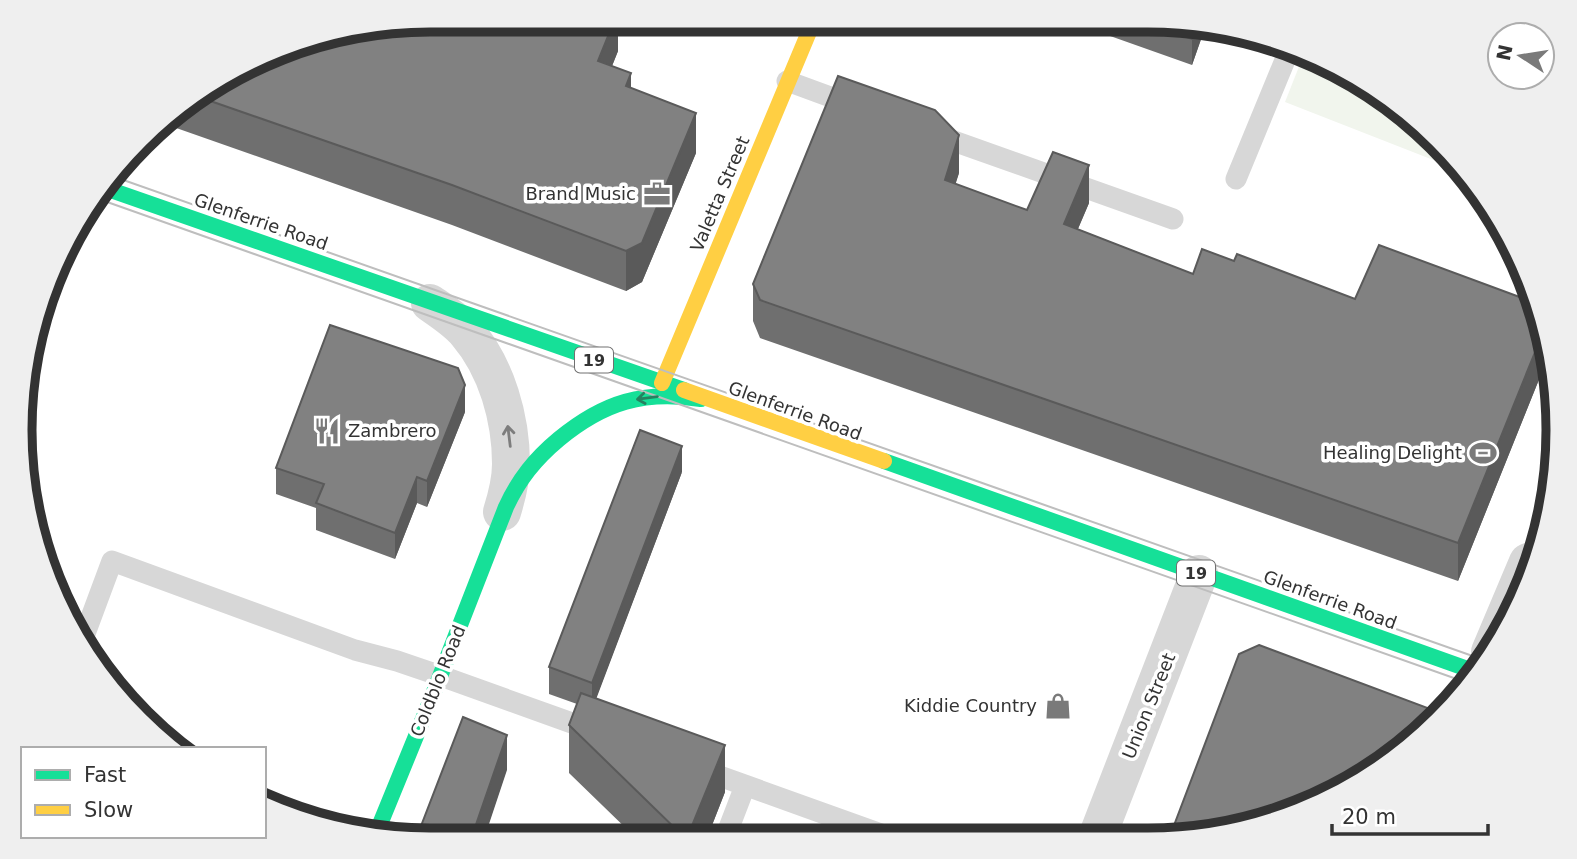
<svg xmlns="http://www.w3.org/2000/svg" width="1577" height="859" viewBox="0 0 1577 859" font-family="'DejaVu Sans',sans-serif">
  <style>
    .green { fill: #f1f5ed }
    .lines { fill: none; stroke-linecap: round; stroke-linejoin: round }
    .lane { stroke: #d7d7d7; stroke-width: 21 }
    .street { stroke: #d7d7d7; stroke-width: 38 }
    .fast { stroke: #16e098; stroke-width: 16 }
    .slow { stroke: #ffcf43; stroke-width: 16 }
    .tram { stroke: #bebebe; stroke-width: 2 }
    .wall { fill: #6f6f6f }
    .shaded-wall { fill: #5a5a5a }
    .building { fill: #818181; stroke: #5a5a5a; stroke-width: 2 }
    .oneway { stroke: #268160 }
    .oneway2 { stroke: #7d7d7d }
    .labels { text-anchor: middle; stroke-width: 7; stroke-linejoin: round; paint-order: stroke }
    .shield { fill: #fff; stroke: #707070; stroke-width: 2 }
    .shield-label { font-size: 16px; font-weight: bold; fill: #333 }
    .poi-label { font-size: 18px; fill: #333; stroke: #fff; text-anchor: end }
    .street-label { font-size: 18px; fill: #333; stroke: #fff }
    .rim { fill: none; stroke: #333; stroke-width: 9 }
  </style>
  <rect width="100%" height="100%" fill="#fff"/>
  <path class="green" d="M1304,54L1352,74L1464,172L1285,102Z"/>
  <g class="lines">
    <path class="lane" d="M630,19L636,22
      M787,81L855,106
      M931,133L1173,219
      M1236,179L1290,48
      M83,639L112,561L355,650L397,661L441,676L597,732
      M700,769L889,837
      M725,838L745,786"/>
    <path class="street" d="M430,303C443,312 457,321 467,333C497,368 511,419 511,464C511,480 507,496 502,512
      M1490,652L1528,562
      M1097,837L1199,574"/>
    <path class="fast" d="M102,187L684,390
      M884,461L1476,672
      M376,834L432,697L506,507C519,479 535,459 559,439C604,402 644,390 701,399"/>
    <path class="slow" d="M662,383L814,20
      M684,390L884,461"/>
    <path class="tram" d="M112,176L1484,660
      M93,197L1468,683"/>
  </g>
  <path class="wall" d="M618,19V51L612,66L631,88L696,153L642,282L626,291L452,225L162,123L179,104L297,41Z
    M1065,20H1174L1206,25L1192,65Z
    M959,173L955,184L1027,210L1089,203L1078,229L1193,274L1234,261L1355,299L1544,323L1546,362L1458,581L760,338L753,321V284Z
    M465,412L427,507L417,503L395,559L316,530V508L276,494V468Z
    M682,472L596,698L725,792L707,838H636L569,773V725L577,704L549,694V667Z"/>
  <path class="shaded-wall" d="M615,19H618V51L598,101V61Z
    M1197,24L1206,25L1192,65V39Z
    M631,73V113L626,86Z
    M696,113V153L642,282L626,291V251Z
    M959,135V173L945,218V180Z
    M1089,165V203L1064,261V224Z
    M1544,330L1546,362L1458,581V543Z
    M465,385V412L427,507V481Z
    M682,446V472L592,710V683Z
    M417,477V503L395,559V533Z
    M507,735V770L484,839H471Z
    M725,745V792L707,838H687Z"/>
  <path class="building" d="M430,19H615L598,61L631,73L626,86L696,113L642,243L626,251L452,185L196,96L297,41Z
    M1139,20H1174L1197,24L1192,39Z
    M838,76L935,110L959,135L945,180L1027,210L1053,152L1089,165L1064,224L1193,274L1202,249L1234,261L1237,254L1355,299L1379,245L1533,302L1544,323V330L1458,543L760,300L753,284Z
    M330,325L458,368L465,385L427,481L417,477L395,533L316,503L324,484L276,468Z
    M640,430L682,446L592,683L549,667Z
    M1259,645L1441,713L1376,770L1304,809L1201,836H1170L1239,654Z
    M581,693L725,745L687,838H685L569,725Z
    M463,717L507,735L471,839H416Z"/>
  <defs><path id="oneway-shaft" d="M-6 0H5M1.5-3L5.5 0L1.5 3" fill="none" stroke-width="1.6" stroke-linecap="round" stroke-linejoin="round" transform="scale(1.75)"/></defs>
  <use class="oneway" href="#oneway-shaft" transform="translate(647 398) rotate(172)"/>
  <use class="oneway2" href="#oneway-shaft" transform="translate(509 436) rotate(-97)"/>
  <defs>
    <g id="office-bare" transform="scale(2.1)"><path d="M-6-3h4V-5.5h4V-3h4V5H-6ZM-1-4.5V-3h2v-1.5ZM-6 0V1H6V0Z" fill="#7a7a7a" stroke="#fff" stroke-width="2.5" paint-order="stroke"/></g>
    <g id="restaurant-bare" transform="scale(2.1)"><path d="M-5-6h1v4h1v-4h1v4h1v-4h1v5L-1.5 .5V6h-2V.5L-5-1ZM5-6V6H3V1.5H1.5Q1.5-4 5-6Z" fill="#7a7a7a" stroke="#fff" stroke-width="2.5" paint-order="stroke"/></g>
    <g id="stadium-bare" transform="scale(2.1)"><path d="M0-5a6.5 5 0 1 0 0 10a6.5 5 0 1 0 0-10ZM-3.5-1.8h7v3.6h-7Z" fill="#7a7a7a" stroke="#fff" stroke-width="2.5" paint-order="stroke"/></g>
    <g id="shop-bare" transform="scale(2.1)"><path d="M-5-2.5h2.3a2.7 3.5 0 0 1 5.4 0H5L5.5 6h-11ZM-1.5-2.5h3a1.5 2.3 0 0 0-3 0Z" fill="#7a7a7a" stroke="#fff" stroke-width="2.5" paint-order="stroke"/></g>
  </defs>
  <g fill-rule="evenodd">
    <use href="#office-bare" x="657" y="194"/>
    <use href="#restaurant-bare" x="327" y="431"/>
    <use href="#stadium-bare" x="1483" y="453"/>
    <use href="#shop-bare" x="1058" y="706"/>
  </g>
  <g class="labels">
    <g class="shield">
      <rect x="575" y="347.5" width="38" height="25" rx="5"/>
      <rect x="1177" y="560.5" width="38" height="25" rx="5"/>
    </g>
    <g class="shield-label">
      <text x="594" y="366">19</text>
      <text x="1196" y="579">19</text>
    </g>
    <g class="poi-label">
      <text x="636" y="200">Brand Music</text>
      <text x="348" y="437" text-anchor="start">Zambrero</text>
      <text x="1462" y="459">Healing Delight</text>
      <text x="1037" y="712">Kiddie Country</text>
    </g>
    <g class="street-label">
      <text transform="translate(720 194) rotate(-67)" y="6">Valetta Street</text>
      <text transform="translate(261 222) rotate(19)" y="6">Glenferrie Road</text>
      <text transform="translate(795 411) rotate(20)" y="6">Glenferrie Road</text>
      <text transform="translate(1330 600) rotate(20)" y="6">Glenferrie Road</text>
      <text transform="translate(438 681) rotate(-68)" y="6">Coldblo Road</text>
      <text transform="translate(1149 706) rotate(-68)" y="6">Union Street</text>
    </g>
  </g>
  <path d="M0 0H1577V859H0ZM430 32H1148A398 398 0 0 1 1546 430V430A398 398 0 0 1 1148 828H430A398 398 0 0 1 32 430V430A398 398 0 0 1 430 32Z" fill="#efefef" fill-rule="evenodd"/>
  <path class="rim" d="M430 32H1148A398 398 0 0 1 1546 430V430A398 398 0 0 1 1148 828H430A398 398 0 0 1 32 430V430A398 398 0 0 1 430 32Z"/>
  <rect x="21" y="747" width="245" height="91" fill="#ffffff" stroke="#adadad" stroke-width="2"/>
  <rect x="35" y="770" width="35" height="10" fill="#16e098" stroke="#adadad" stroke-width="2"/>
  <text x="84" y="782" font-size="21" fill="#333333">Fast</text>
  <rect x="35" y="805" width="35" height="10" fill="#ffcf43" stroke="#adadad" stroke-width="2"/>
  <text x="84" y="817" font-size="21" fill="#333333">Slow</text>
  <g transform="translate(1521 56) rotate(282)"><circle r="33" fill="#ffffff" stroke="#adadad" stroke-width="2"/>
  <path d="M0-5L12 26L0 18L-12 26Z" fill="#7a7a7a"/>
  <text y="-10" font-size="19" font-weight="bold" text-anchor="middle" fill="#333333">N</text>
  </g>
  <path d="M1332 824v10h156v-10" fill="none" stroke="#333333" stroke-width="3.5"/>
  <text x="1342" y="824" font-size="21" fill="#333333" stroke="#ffffff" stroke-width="5" paint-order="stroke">20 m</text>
</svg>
